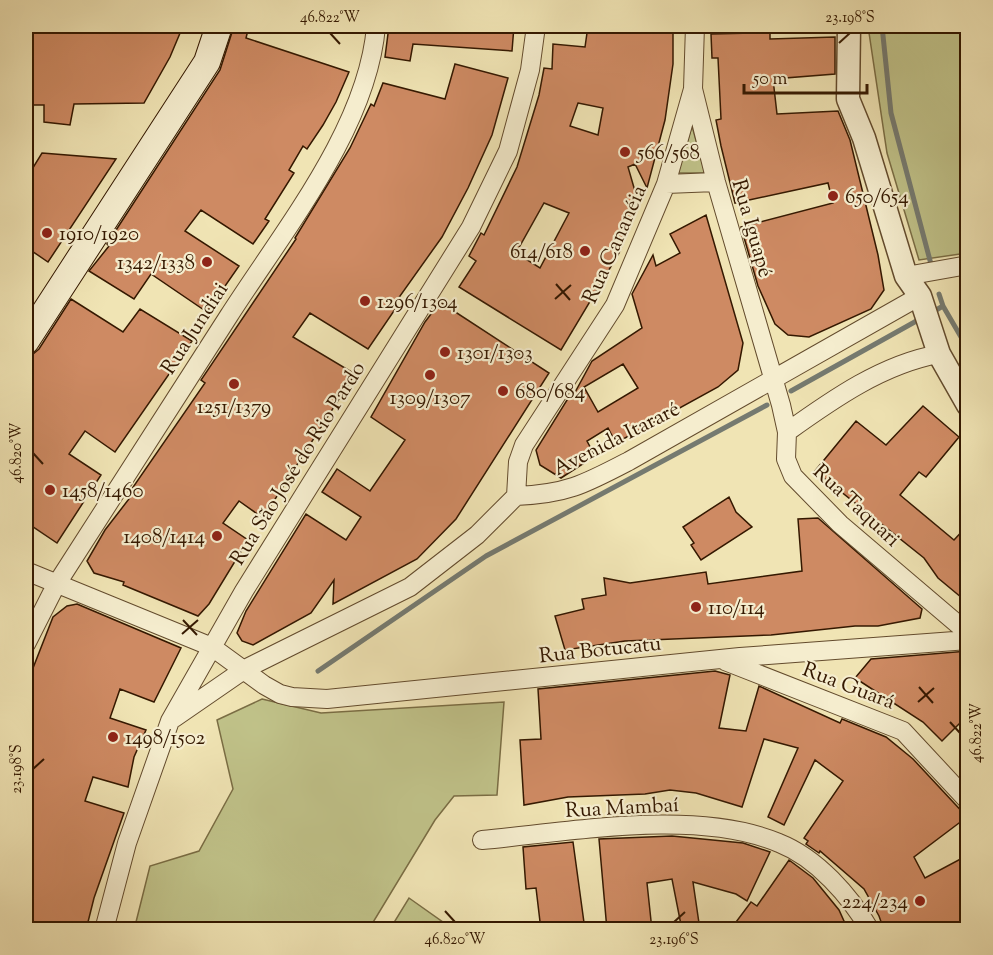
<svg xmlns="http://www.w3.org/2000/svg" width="993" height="955" viewBox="0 0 993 955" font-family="'Sorts Mill Goudy',serif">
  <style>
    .green { fill: #c0c289; stroke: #7a6d44; stroke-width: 1.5 }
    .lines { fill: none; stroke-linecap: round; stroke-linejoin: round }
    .stream { stroke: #757a70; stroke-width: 5 }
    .building { fill: #ce8a63; stroke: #341800; stroke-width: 1.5; fill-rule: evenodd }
    .minor-casing { stroke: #634b2d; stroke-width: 20 }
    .tertiary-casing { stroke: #634b2d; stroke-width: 25 }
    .secondary-casing { stroke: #341800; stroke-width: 28 }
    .minor { stroke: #f5edce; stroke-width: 18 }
    .tertiary { stroke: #f5edce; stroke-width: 22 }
    .secondary { stroke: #f5edce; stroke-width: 26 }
    .ticks { fill: none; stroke: #341800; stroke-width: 2 }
    .poi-dot { fill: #8f2418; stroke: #f5edce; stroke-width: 2 }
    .labels { text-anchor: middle; stroke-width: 4.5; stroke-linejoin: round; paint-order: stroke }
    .poi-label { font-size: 21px; fill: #341800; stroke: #f5edce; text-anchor: start }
    .street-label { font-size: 21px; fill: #341800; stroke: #f5edce }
    .neatline { fill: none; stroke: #341800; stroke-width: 2 }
    .ticks-label { font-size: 15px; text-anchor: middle; fill: #341800 }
  </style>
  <rect width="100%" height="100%" fill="#f0e4b4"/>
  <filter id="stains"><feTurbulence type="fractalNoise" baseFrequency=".00333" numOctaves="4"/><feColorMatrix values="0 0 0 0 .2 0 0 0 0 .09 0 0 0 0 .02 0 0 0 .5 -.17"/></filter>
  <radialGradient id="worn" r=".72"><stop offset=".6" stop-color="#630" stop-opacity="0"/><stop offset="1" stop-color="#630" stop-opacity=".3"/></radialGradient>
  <path class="green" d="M868,26H967V253L919,260L887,153Z
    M692,126L705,173H678Z
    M262,699L321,713L504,702L497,795L454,796L435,820L369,929L134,930L150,866L199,851L233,789L217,720Z
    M409,898L447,925L444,929H390Z"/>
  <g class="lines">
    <path class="stream" d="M882,26L891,113L932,268
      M939,294L943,306L968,349
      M931,313L943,306
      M791,391L920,319
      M318,671L486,556L767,405"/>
  </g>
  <path class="building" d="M26,26H183L170,57L144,103L74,104L70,125L44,122V105H26Z
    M234,26H249L246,38L349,72L336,102L323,125L307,149L303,146L289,170L294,173L265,219L269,221L253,244L201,210L185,231L239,266L207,312L151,274L134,299L89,271L109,246L107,244L220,70Z
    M389,26H514L512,51L413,44L410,61L385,57Z
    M588,26H673V64L665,120L647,188L635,164L628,167L639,205L619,253L561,350L459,287L476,261L469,256L481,233L484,235L517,167L539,95L544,68L552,69L553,44L585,47ZM578,103L603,108L598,135L570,126ZM544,203L569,213L540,268L516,253Z
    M753,26H770V39L835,37V74L773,79L777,114L838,111L850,140L878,255L884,290L871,309L809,337L788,335L775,324L758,286L741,227L833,203L828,183L735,203L721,146L716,120L721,119L718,58H712L711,34L753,33Z
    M455,64L508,78L492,135L468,188L442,237L395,303L398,305L368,349L310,313L293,337L355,374L263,518L239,501L223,523L248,540L209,604L198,616L123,585L124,582L94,573L87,561L105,530L132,495L129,493L205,383L201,380L296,239L295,238L350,148L371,104L374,106L383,83L445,99Z
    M42,153L116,159L48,262L26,247V179Z
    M706,215L743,343L738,370L718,387L616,443L608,428L587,441L595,456L561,478L540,465L536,450L567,400L573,396L592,361L642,328L632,294L653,255L656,266L680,253L670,234ZM623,364L638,388L598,412L584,387Z
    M71,299L123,332L140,309L192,341L115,452L85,431L69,454L101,475L57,543L26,522V360L39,349Z
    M440,302L549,373L456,519L417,559L333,604L334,580L311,613L253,645L242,641L237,633L246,611L306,514L346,540L361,517L322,492L337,469L370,491L405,440L371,417L425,322Z
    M923,406L959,437L926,477L919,472L900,495L954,540L968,525V603L938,578L924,558L815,471L856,421L886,445Z
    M729,497L736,512L752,527L701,560L691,545L694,543L683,527Z
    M818,518L922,609L920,618L878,626H855L771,635L625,641L565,650L555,616L584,609L582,599L606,595L604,578L630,583L706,572L708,584L802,571L798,519Z
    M77,604L181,648L154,702L120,689L110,718L146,730L134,757L128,787L93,777L85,801L124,813L94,898L86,930H26V686L53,617L67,606Z
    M968,651V715L942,741L923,722L855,678L871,659Z
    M715,671L730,675L719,728L746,731L759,686L840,723L842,719L886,737L913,759L967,817L914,857L925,878L968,855V930H884L879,916L864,889L820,851L819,853L806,844L808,841L804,838L843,781L815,760L784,825L768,817L798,748L764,739L742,807L696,793L670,790L645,794L568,797L524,805L520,740L541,739L538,689Z
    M672,836L743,843L770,852L747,901L736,894L693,882L700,930H682L672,879L647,883L652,930H607L599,839Z
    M573,842L585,930H541L536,888L526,889L523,847Z
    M789,860L813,878L839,910L848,930H730L751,902L757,906Z"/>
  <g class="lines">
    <g class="minor-casing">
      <path id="minor" d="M693,89L716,182L781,405L787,432L786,459L793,476L840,524L968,633
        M666,184L716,182
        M906,276L968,265
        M787,432C833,399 883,364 939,354
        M516,496L518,462L524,445L615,305L666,184L693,89L695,26
        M26,571L212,647L264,685L280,694L292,697L327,699L740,657L968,640
        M26,644L56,585C114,494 172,404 230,314C284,230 368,127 376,26
        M725,661L903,731L968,801
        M174,718L245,669L410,587L477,535L516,496C567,494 585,484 629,461L920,296
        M482,840C570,832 696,808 779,843C817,858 850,896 870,930
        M104,930L127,843L170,721L244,591L471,227L508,151L530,70L536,26"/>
    </g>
    <g class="tertiary-casing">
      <path id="tertiary" d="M849,26L848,99L864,138L906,276L920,296L939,354L968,405"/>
    </g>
    <g class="secondary-casing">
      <path id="secondary" d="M26,341L207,62L219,26"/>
    </g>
    <use href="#minor" class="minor"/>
    <use href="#tertiary" class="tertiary"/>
    <use href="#secondary" class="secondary"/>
  </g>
  <path class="ticks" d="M330,33L340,44M839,43L850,33M556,284L570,300M555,299L571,285M33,453L43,464M183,620L197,635M182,634L198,620M919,687L933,703M918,702L934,688M950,722L960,733M33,769L44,759M445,911L455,922M674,922L685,912"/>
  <g class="poi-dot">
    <circle cx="625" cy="152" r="6"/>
    <circle cx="833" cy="196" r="6"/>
    <circle cx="47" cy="233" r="6"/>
    <circle cx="585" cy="251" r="6"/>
    <circle cx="207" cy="262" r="6"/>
    <circle cx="365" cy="301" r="6"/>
    <circle cx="445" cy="352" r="6"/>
    <circle cx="430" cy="375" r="6"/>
    <circle cx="234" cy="384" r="6"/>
    <circle cx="503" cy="391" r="6"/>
    <circle cx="50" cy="490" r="6"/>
    <circle cx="217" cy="536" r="6"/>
    <circle cx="696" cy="607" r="6"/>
    <circle cx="113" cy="737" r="6"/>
    <circle cx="920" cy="901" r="6"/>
  </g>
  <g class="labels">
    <g class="poi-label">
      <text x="637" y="159">566/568</text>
      <text x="845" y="203">650/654</text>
      <text x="59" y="240">1910/1920</text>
      <text x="573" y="258" text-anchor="end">614/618</text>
      <text x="195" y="269" text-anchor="end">1342/1338</text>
      <text x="377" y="308">1296/1304</text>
      <text x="457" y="359">1301/1303</text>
      <text x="515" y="398">680/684</text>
      <text x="430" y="404" text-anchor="middle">1309/1307</text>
      <text x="234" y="413" text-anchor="middle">1251/1379</text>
      <text x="62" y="497">1458/1460</text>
      <text x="205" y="543" text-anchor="end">1408/1414</text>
      <text x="708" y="614">110/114</text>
      <text x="125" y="744">1498/1502</text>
      <text x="908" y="908" text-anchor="end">224/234</text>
    </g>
    <g class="street-label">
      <text transform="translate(753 228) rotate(74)" y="7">Rua Iguapé</text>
      <text transform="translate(614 244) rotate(-66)" y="7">Rua Cananéia</text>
      <text transform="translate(194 328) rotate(-57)" y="7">Rua Jundiai</text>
      <text transform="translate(616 438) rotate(-27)" y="7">Avenida Itararé</text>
      <text transform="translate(297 463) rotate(-58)" y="7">Rua São José do Rio Pardo</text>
      <text transform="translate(857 505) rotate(43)" y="7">Rua Taquari</text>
      <text transform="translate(600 649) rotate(-6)" y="7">Rua Botucatu</text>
      <text transform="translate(849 685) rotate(21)" y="7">Rua Guará</text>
      <text transform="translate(622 807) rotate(-3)" y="7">Rua Mambaí</text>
    </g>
  </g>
  <rect width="993" height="955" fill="none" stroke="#f0e4b4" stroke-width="66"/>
  <path d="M744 84v9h123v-9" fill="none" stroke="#341800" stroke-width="3"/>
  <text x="753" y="84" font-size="18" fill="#341800" stroke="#f5edce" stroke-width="4.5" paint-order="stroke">50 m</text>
  <rect x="33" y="33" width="927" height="889" class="neatline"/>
  <g class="ticks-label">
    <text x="330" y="22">46.822°W</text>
    <text x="850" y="22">23.198°S</text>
    <text transform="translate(16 453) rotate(-90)" y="5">46.820°W</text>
    <text transform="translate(976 733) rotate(-90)" y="5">46.822°W</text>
    <text transform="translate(16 769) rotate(-90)" y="5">23.198°S</text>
    <text x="455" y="944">46.820°W</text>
    <text x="674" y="944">23.196°S</text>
  </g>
  <rect width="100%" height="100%" filter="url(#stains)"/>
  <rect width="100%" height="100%" fill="url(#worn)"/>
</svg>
